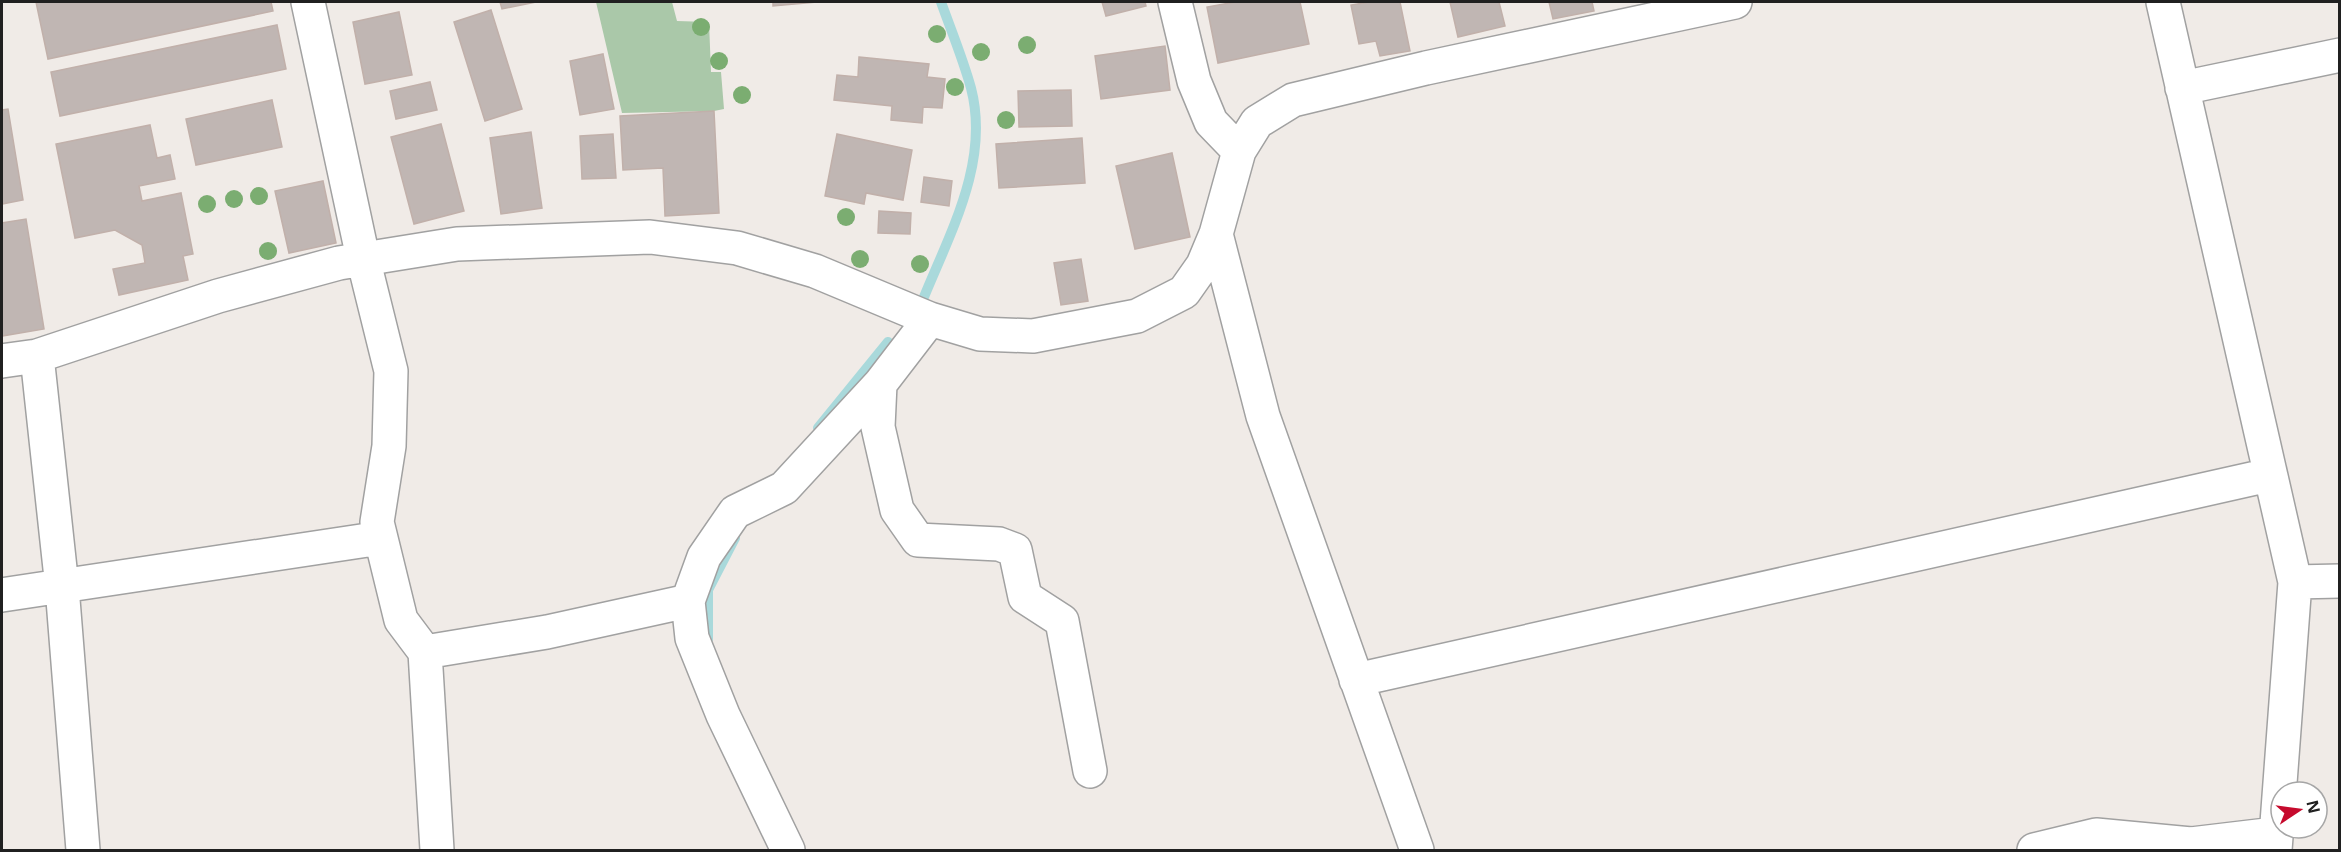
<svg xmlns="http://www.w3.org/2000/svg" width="2341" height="852" viewBox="0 0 2341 852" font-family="'Open Sans',sans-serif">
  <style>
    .cemetery { fill: #aac8a9 }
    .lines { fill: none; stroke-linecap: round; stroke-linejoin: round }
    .stream { stroke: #a9d9db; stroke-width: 10 }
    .building { fill: #c0b6b3; stroke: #c1b0aa; stroke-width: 1.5 }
    .minor-casing { stroke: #a1a1a1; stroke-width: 36 }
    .minor { stroke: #fff; stroke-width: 33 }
    .tree { fill: #7bad71 }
  </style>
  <rect width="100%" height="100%" fill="#f0ebe7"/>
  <path class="cemetery" d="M596,2H672L677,21L709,22L711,72H721L724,109L714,111L622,113Z"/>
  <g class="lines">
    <path class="stream" d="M924,297C951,231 990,161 971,88C963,59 951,30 941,2
      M818,428L888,342
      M708,639V590L735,538"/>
  </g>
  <path class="building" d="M36,2H271L273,11L48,59Z
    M500,2H536L502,9Z
    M773,2H817L773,6Z
    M1102,2H1145L1146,6L1106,16Z
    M1235,2H1300L1309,44L1218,63L1207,7Z
    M1369,2H1400L1410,51L1380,56L1376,41L1359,44L1351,5Z
    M1450,2H1499L1505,26L1458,37Z
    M1549,2H1592L1594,11L1553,19Z
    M491,10L522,109L485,121L454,22Z
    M399,12L412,75L365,84L353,22Z
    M277,25L286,69L60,116L51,72Z
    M1165,46L1170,90L1101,99L1095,56Z
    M603,54L614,109L580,115L570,61Z
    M859,57L929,64L927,77L945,79L942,108L923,107L922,123L891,120L892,106L834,100L837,75L858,77Z
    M430,82L437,110L396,119L390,91Z
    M1071,90L1072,126L1019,127L1018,91Z
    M272,100L282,147L196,165L186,119Z
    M8,109L23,200L2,204V110Z
    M714,111L719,213L665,216L663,168L623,170L620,116Z
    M441,124L464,211L414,224L391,137Z
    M150,125L157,158L170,155L175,179L139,186L142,201L181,193L193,254L183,256L188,280L119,295L113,269L145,263L142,245L115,230L75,238L56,144Z
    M531,132L542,208L501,214L490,138Z
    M613,134L616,178L582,179L580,136Z
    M837,134L912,150L903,200L866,193L864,204L825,196Z
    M1082,138L1085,183L999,188L996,144Z
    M1172,153L1190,237L1135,249L1116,166Z
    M924,177L952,181L949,206L921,202Z
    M323,181L336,243L289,253L275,191Z
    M879,211L911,213L910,234L878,233Z
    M26,219L44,329L2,336V223Z
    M1081,259L1088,301L1061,305L1054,263Z"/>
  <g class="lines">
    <g class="minor-casing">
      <path id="minor" d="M308,2L363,258L391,371L389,446L377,522L401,620L425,652L437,850
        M1175,2L1194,81L1211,122L1239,151
        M2163,2L2295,582L2275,850
        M2182,88L2340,55
        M1216,234L1263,416L1417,850
        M37,356L62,587L83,850
        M2,361L37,356L218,296L339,263L457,244L650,237L737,248L815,271L930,319L980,334L1033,336L1137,316L1184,292L1203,265L1216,234L1239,151L1257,122L1293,100L1426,68L1735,2
        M880,384L878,427L897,510L918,540L999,544L1015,550L1025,597L1062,621L1090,771
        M2295,582L2340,581
        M2,595L381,538
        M425,652L547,632L688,601
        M1356,680L2269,475
        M788,850L723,715L692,638L688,601L704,557L735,512L784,488L880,384L930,319
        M2034,850L2096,835L2191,844L2275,834"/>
    </g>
    <use href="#minor" class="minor"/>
  </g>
  <g class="tree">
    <circle cx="701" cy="27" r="9"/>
    <circle cx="937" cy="34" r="9"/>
    <circle cx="1027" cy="45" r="9"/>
    <circle cx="981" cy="52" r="9"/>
    <circle cx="719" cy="61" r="9"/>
    <circle cx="955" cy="87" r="9"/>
    <circle cx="742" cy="95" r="9"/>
    <circle cx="1006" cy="120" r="9"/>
    <circle cx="259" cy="196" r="9"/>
    <circle cx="234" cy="199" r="9"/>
    <circle cx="207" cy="204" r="9"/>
    <circle cx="846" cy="217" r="9"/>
    <circle cx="268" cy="251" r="9"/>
    <circle cx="860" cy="259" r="9"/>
    <circle cx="920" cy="264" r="9"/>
  </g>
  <rect width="2341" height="852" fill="none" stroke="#202020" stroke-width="6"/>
  <g transform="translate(2299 810) rotate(77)"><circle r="28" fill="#ffffff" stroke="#a6a6a6" stroke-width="1.5"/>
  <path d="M0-4.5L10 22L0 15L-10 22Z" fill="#c60a2d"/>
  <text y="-9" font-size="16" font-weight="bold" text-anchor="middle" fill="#202020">N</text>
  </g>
</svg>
